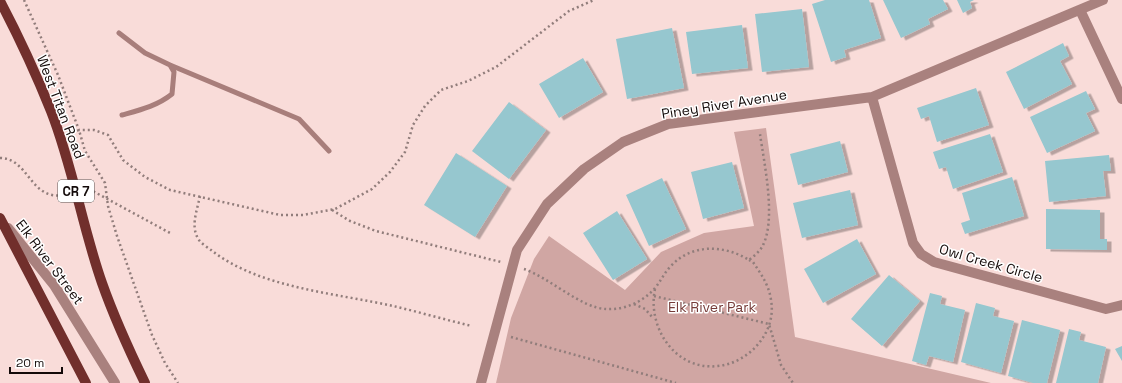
<svg xmlns="http://www.w3.org/2000/svg" width="1122" height="383" viewBox="0 0 1122 383" font-family="'Space Grotesk',sans-serif">
  <style>
    .green { fill: #d0a6a3 }
    .lines { fill: none; stroke-linecap: round; stroke-linejoin: round }
    .stream { stroke: #a87e7b; stroke-width: 5 }
    .building { fill: #96c7cf; filter: url(#shadow) }
    .path { stroke: #917d7b; stroke-width: 2.5; stroke-dasharray: 2 3; stroke-linecap: butt }
    .street { stroke: #a9817e; stroke-width: 10 }
    .primary { stroke: #712f2c; stroke-width: 10 }
    .labels { text-anchor: middle; stroke-width: 3; stroke-linejoin: round; paint-order: stroke }
    .shield { fill: #fff; stroke: #5a5453; stroke-width: 1 }
    .shield-label { font-size: 13px; font-weight: bold; fill: #130a09 }
    .street-label { font-size: 14px; fill: #130a09; stroke: #fff }
    .park-label { font-size: 14px; fill: #753b38; stroke: #fff }
  </style>
  <defs>
    <filter id="shadow"><feDropShadow dx="4.5" dy="2.5" stdDeviation="0" flood-color="#0004"/></filter>
  </defs>
  <rect width="100%" height="100%" fill="#f9dcd9"/>
  <path class="green" d="M766,128L795,337L991,383H496L511,318L534,259L549,236L625,290L661,252L704,233L754,226L734,132Z"/>
  <g class="lines">
    <path class="stream" d="M119,33L145,53L170,65L174,72L172,94C157,106 140,110 122,115
      M170,65L299,119L329,151"/>
  </g>
  <path class="building" d="M825,0H869L881,38L844,50L846,57L831,62L812,4Z
    M883,0H943L948,9L928,19L930,24L901,38Z
    M957,0H974L970,2L972,8L963,13Z
    M802,9L809,67L762,72L755,14Z
    M742,25L748,68L692,74L686,32Z
    M672,28L684,88L627,99L616,39Z
    M1063,43L1069,56L1060,61L1072,84L1024,109L1006,72Z
    M583,58L603,92L559,118L539,84Z
    M976,88L989,125L937,142L929,116L921,119L917,108Z
    M1086,91L1095,109L1086,113L1095,131L1047,153L1030,117Z
    M509,102L546,130L509,179L472,151Z
    M990,134L1003,172L953,189L946,167L939,169L933,152Z
    M840,141L848,172L798,185L790,154Z
    M456,153L507,186L475,237L424,205Z
    M1109,155L1111,171H1103L1106,196L1049,202L1045,161Z
    M732,162L744,208L703,219L691,172Z
    M1012,177L1024,216L965,234L961,223L970,220L962,193Z
    M662,178L686,229L649,246L626,195Z
    M850,190L858,225L802,238L793,203Z
    M1046,209L1100,210V239H1107V250L1046,249Z
    M617,211L647,259L613,280L583,233Z
    M857,239L876,274L823,303L804,269Z
    M889,275L920,301L882,346L851,319Z
    M930,293L942,296L940,304L965,310L953,362L929,356L926,365L912,361Z
    M976,303L995,308L993,316L1014,321L1001,373L961,362Z
    M1022,320L1060,330L1047,383H1033L1008,376Z
    M1069,329L1081,332L1079,340L1106,347L1098,383H1056Z
    M1122,346V361L1115,349Z"/>
  <g class="lines">
    <path class="path" d="M24,0L58,75L79,130H94L108,135L123,160L145,177L170,190L280,215H303L335,209L372,189L390,172L405,152L413,125L425,106L441,90L468,81L496,67L569,11L594,0
      M72,132L79,130L85,151L105,183L108,206L117,236L152,335L165,363L178,383
      M0,158C29,158 30,201 64,195
      M89,189L170,233
      M200,196C197,211 190,227 199,240C202,244 207,247 211,250C259,288 335,293 393,306C419,312 446,320 472,326
      M332,210L350,221L376,231L501,262
      M524,269C550,278 581,308 606,309C625,310 643,302 655,288C661,281 664,273 671,266C692,243 725,245 749,260C754,256 759,252 762,247C777,221 764,163 760,134
      M655,289C647,327 675,371 718,366C749,363 777,332 771,300C769,285 761,274 753,262L749,260
      M654,296L769,324L781,365L793,383
      M634,304L645,309L653,318
      M511,337L676,383"/>
    <path class="street" d="M1080,10L1122,99
      M872,97L913,243L921,254L934,262L1106,309L1122,305
      M8,228L54,285L115,383
      M481,383L517,250L547,204L584,169L623,142L668,124L872,97L1103,0"/>
    <path class="primary" d="M0,1C19,37 36,74 51,111C73,167 82,226 102,283C114,317 129,350 145,383
      M0,218L86,383"/>
  </g>
  <g class="labels">
    <rect class="shield" x="58" y="180" width="36" height="22" rx="3"/>
    <g class="shield-label">
      <text x="76" y="196">CR 7</text>
    </g>
    <g class="street-label">
      <text transform="translate(724 104) rotate(-9)" y="5">Piney River Avenue</text>
      <text transform="translate(61 107) rotate(69)" y="5">West Titan Road</text>
      <text transform="translate(50 262) rotate(53)" y="5">Elk River Street</text>
      <text transform="translate(991 263) rotate(16)" y="5">Owl Creek Circle</text>
    </g>
    <g class="park-label">
      <text x="712" y="312">Elk River Park</text>
    </g>
  </g>
  <path d="M10 367v6h52v-6" fill="none" stroke="#130a09" stroke-width="2"/>
  <text x="16" y="367" font-size="12" fill="#130a09" stroke="#ffffff" stroke-width="3" paint-order="stroke">20 m</text>
</svg>
